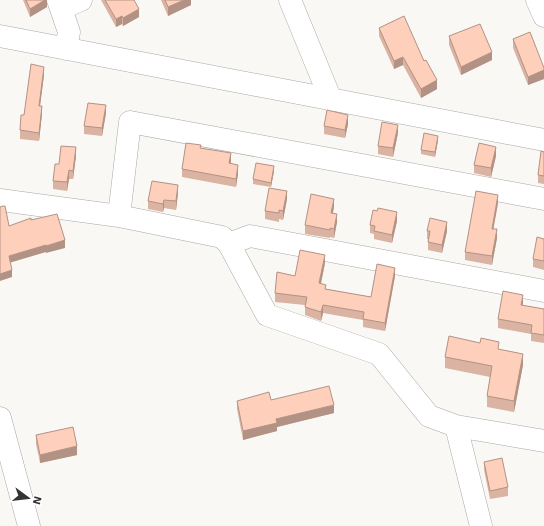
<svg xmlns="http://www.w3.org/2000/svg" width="544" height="526" viewBox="0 0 544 526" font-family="'Work Sans',sans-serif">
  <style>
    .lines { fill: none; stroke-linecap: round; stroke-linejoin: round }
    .minor-casing { stroke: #aaa8a6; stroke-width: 23 }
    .minor { stroke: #fff; stroke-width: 22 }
    .wall { fill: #dab3a2 }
    .shaded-wall { fill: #b29284 }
    .building { fill: #fed0bc; stroke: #b29284 }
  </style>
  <rect width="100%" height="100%" fill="#faf8f5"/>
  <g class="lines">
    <g class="minor-casing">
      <path id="minor" d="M58,0L69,32L66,49
        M290,0L331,100
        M537,0L544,16
        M62,8L81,0
        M0,36L544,140
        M0,200L119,216L222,237L229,244L267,315L379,354L429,416L456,426L544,441
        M119,216L130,122L544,199
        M229,244L250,236L544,291
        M0,418L29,526
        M456,426L481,526"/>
    </g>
    <use href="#minor" class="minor"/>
  </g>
  <path class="wall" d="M23,0H47V7L30,17Z
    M101,0H134L139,17L123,26L122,24L116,27Z
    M161,0H191V5L168,16Z
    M379,28L424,61L437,89L421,98L403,65L394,69L379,36Z
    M449,36L492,60L461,75L449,45Z
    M513,39L544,68V79L528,85L513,48Z
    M44,75L40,106L42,114L39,141L20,139V130L24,115Z
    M106,113L102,136L84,134V126Z
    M348,124L345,138L324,134V126Z
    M398,133L393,157L378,154V146Z
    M438,140L435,157L421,154V150Z
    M201,148L231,162V163L238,174L236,187L182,177V169Z
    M544,152V184L538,183V175Z
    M76,156L73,179H69L67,191L53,189V181L59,164Z
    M496,156L491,177L474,173V165Z
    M274,171L271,187L253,184V179Z
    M178,193L176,210L164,208L163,212L148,209V201Z
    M287,199L283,220L279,219V222L265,219V211Z
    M498,203L493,229L497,238L492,265L465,260V252Z
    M334,207L333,213L337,222L334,238L330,237V238L305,234V225Z
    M397,221L392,243L374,239V234L370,233V225Z
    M427,231H447L442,253L428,250V239H427Z
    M544,239V270L533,267V259Z
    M325,263L321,284L326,289L371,297L395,276L385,331L363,327V320L323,313L321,321L305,315V305L275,302V293L295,276Z
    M523,304L522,305L544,309V343L531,341V334L498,328V319Z
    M499,350L523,365L514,412L487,407V396L490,377L445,368V357Z
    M271,400L334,413L277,427V431L243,440L237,409V401Z
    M36,435L77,455L40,463L36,444Z
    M484,462L508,487V496L490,499L484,470Z"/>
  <path class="shaded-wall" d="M45,0H47V7L30,17V9Z
    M184,0H191V5L168,16V7Z
    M139,9V17L123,26V18Z
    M122,16V24L116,27V19Z
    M492,52V60L461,75V67Z
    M403,57V65L394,69V61Z
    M44,67V75L39,114V106Z
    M544,70V79L528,85V77Z
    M437,80V89L421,98V89Z
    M106,105V113L102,136V128Z
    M42,106V114L39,141V133Z
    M348,115V124L345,138V130Z
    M398,125V133L393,157V148Z
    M438,136V140L435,157V152Z
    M76,147V156L73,179V171Z
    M496,147V156L491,177V168Z
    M231,153V162L229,172V163Z
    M238,165V174L236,187V179Z
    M274,166V171L271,187V183Z
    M69,170V179L67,191V182Z
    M178,185V193L176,210V201Z
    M287,191V199L283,220V211Z
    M498,195V203L492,237V229Z
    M334,199V207L331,221V213Z
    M164,200V208L163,212V204Z
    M397,212V221L392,243V235Z
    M337,214V222L334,238V229Z
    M447,222V231L442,253V245Z
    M497,229V238L492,265V256Z
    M65,240V248L46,253V246Z
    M46,245V252L9,263V256Z
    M325,255V263L319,292V283Z
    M395,268V276L385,331V323Z
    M12,270V277L0,281V274Z
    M523,295V304L521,314V305Z
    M323,305V313L321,321V312Z
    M523,354V365L514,412V401Z
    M334,405V413L277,427V431L243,440V431L276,419Z
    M77,446V455L40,463V455Z"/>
  <path class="building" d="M26,0H45L30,9Z
    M105,0H134L139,9L123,18L122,16L116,19Z
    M165,0H184L168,7Z
    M404,16L424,61L426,60L437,80L421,89L403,57L394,61L379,28Z
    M480,24L492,52L461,67L449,36Z
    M530,32L544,68V70L528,77L513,39Z
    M31,64L44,67L39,106H42L39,133L20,130L21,115H24Z
    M88,103L106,105L102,128L84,126Z
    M327,110L348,115L345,130L324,126Z
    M382,122L398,125L393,148L378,146Z
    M424,133L438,136L435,152L421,150Z
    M186,143L201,145L200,148L231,153L229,163L238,165L236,179L182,169Z
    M479,143L496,147L491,168L474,165Z
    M61,146L76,147L73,171L69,170L67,182L53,181L55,164H59Z
    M541,151L544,152V176L538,175Z
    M256,163L274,166L271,183L253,179Z
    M152,181L178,185L176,201L164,200L163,204L148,201Z
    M269,188L287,191L283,211L279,210V213L265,211Z
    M476,191L498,195L492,229H497L492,256L465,252Z
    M311,194L334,199L331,213L337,214L334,229L330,228V230L305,225Z
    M3,206H5L9,226L31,218V220L57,214L65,240L46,246V245L9,256L12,270L0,274V207Z
    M378,208L397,212L392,235L374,231L375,226L370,225L373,210L377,211Z
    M430,218L447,222L442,245L428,242L430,231H427Z
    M537,237L544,239V261L533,259Z
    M300,250L325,255L319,283L326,285L325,289L371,297L377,264L395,268L385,323L363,319L364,312L323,305L321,312L305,307L307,297L275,293L277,272L295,276Z
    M503,291L523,295L521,305L544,309V335L531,333L532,325L498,319Z
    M449,336L480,343L481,338L499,342L498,349L523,354L514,401L487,396L492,366L445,357Z
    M329,386L334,405L276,419L277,423L243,431L237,401L269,392L271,400Z
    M73,427L77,446L40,455L36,435Z
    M502,458L508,487L490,491L484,462Z"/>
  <g transform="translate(28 498) rotate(105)" stroke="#ffffff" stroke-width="3" paint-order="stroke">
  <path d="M0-3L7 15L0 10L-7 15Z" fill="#353433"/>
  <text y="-6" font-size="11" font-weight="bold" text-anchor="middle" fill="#353433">N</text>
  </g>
</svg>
